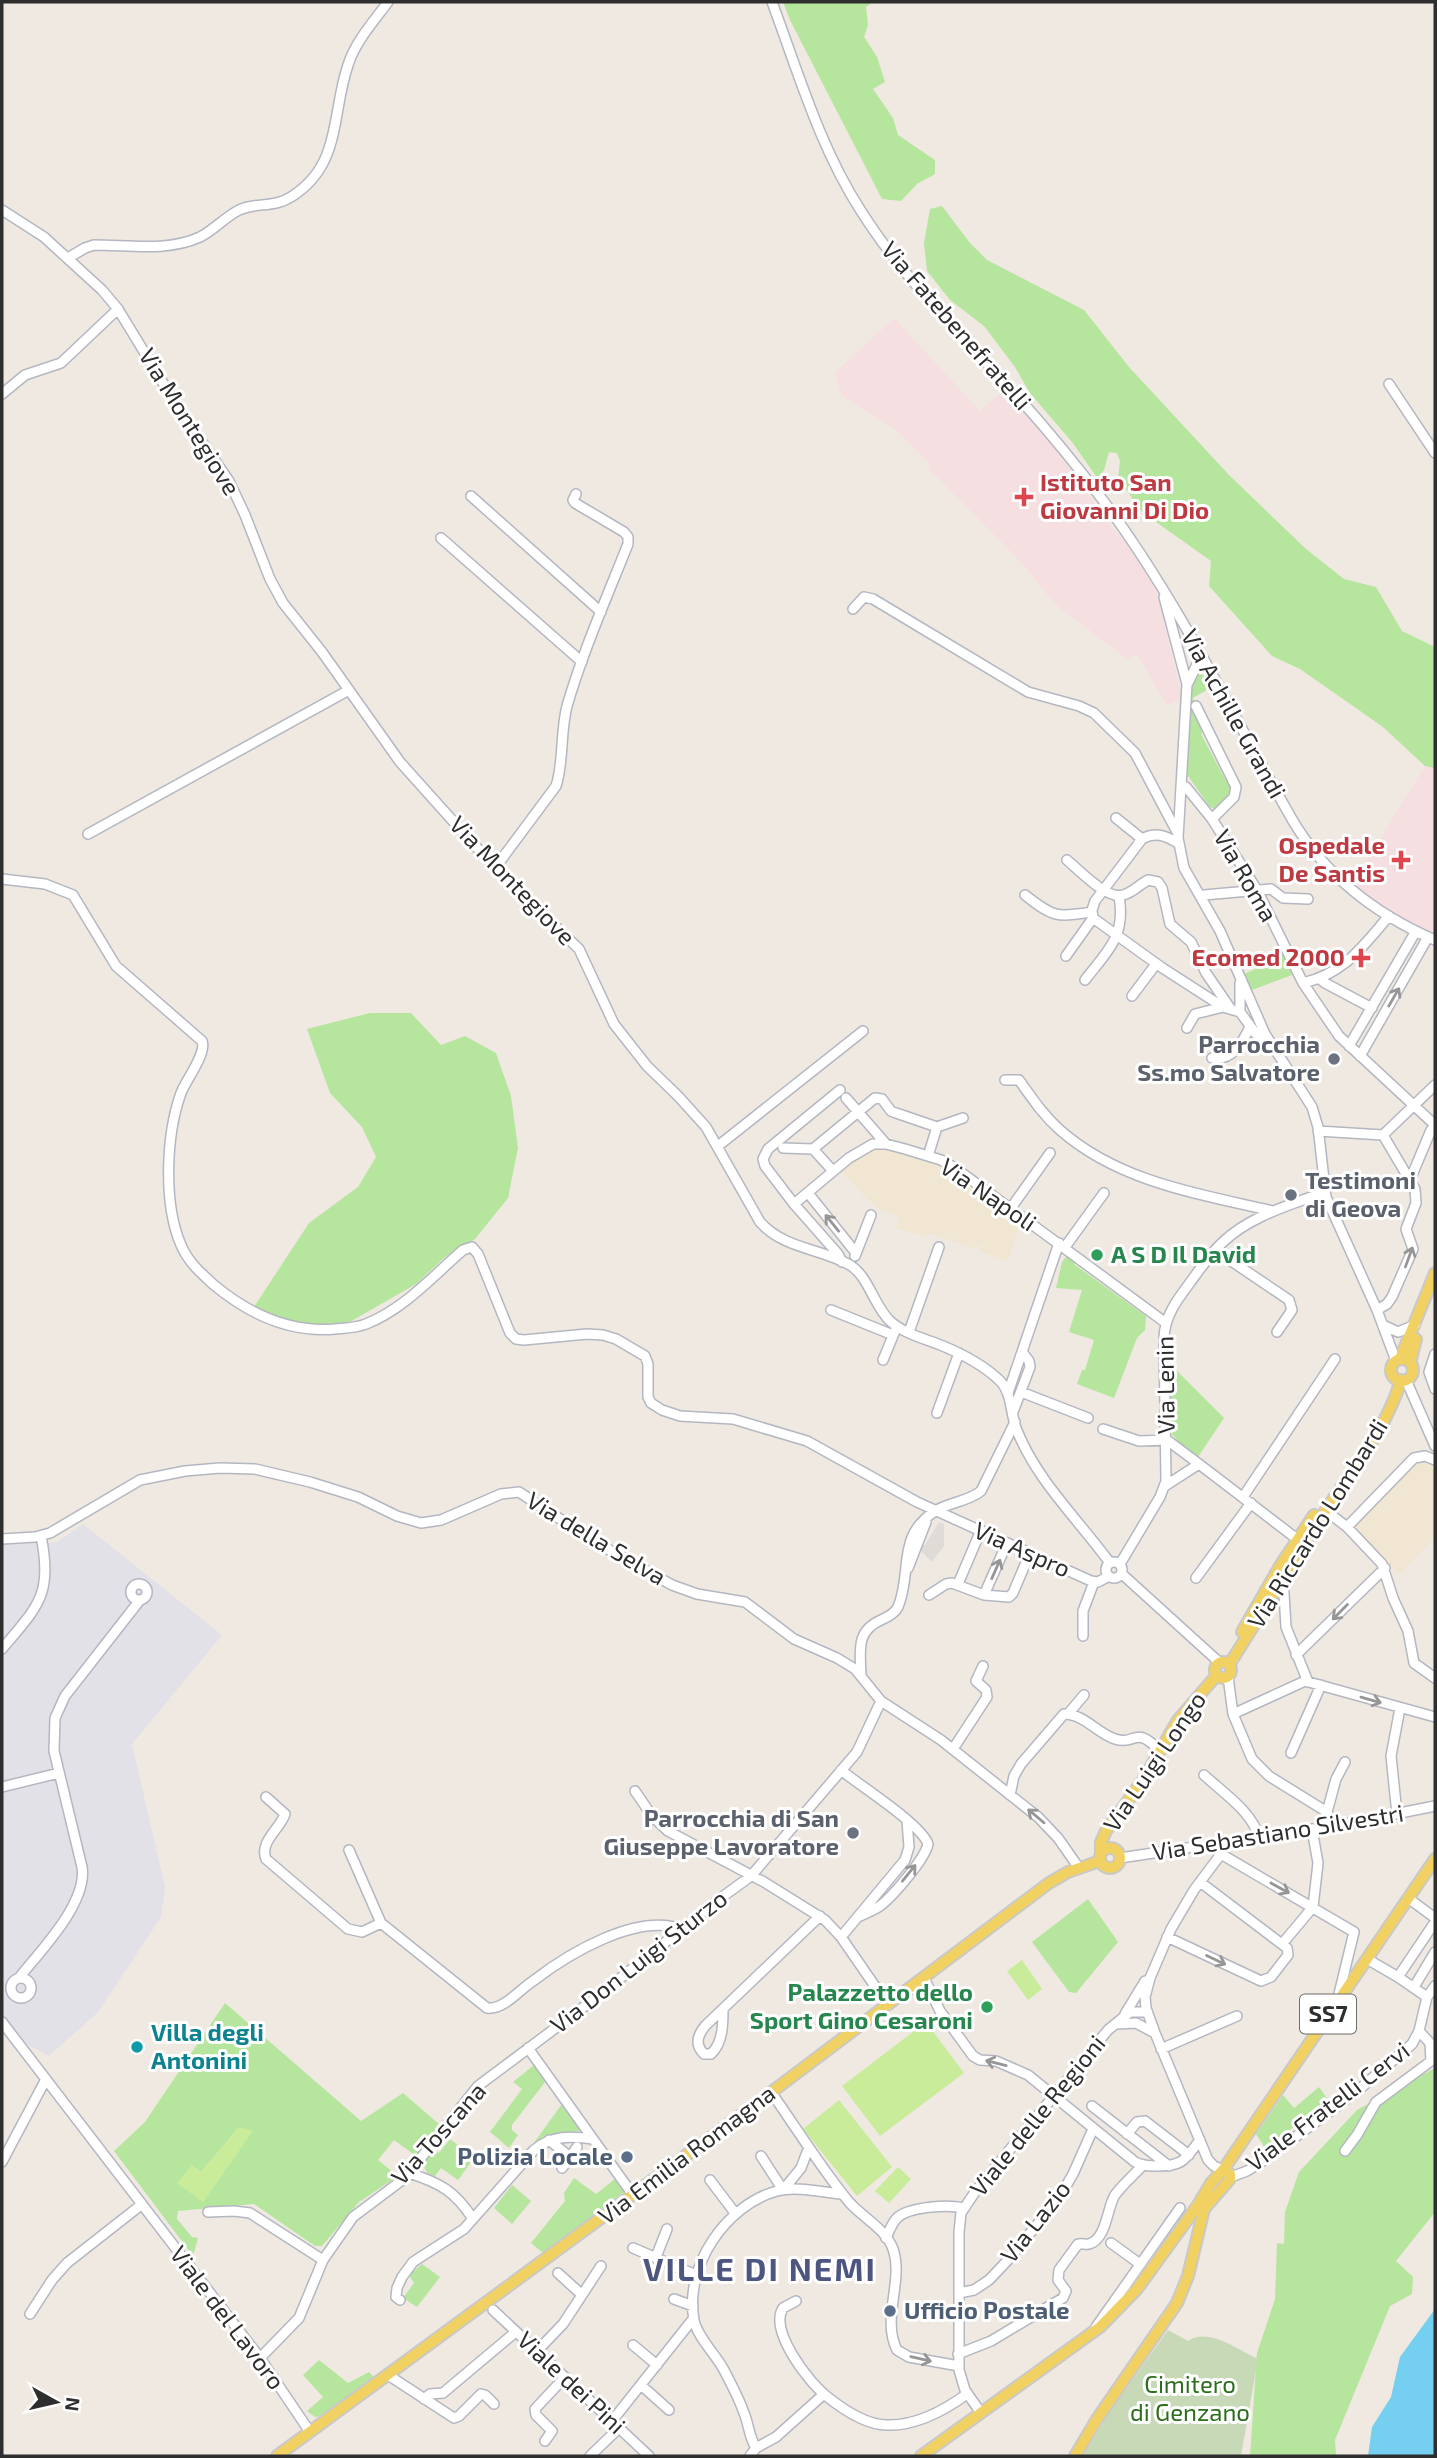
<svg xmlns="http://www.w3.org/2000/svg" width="1437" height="2458" viewBox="0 0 1437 2458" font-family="'Exo 2',sans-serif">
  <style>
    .industrial { fill: #e3e1e8 }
    .education { fill: #f0e6d1 }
    .medical { fill: #f5dfe0 }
    .green { fill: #b6e59e; fill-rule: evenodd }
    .cemetery { fill: #c8d9b8 }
    .pitch { fill: #c9ec9a }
    .plaza { fill: #dfdcd8 }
    .water { fill: #75cff0 }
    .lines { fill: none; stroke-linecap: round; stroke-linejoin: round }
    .minor-casing { stroke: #b4b7c1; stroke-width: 12 }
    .major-casing { stroke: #c9c9c9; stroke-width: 14 }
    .minor { stroke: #fff; stroke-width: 9 }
    .major { stroke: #f2d163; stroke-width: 10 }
    .oneway { stroke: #969696 }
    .health-dot { fill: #e0444e; stroke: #fff; stroke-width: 2.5 }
    .worship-dot { fill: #6b7280; stroke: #fff; stroke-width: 2.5 }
    .leisure-dot { fill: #2e9e5b; stroke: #fff; stroke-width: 2.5 }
    .culture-dot { fill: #0f9aa8; stroke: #fff; stroke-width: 2.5 }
    .service-dot { fill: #5c6f8a; stroke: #fff; stroke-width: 2.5 }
    .labels { text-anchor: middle; stroke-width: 6; stroke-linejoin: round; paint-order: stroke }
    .shield { fill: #fff; stroke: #6d6d6d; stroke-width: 2 }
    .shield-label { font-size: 23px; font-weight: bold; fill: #2e2e2e }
    .street-label { font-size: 24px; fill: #2e2e2e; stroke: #fff }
    .health-label { font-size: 24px; font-weight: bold; fill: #be3a42; stroke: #fff; text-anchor: end }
    .worship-label { font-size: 24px; font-weight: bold; fill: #5b616d; stroke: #fff; text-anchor: end }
    .leisure-label { font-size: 24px; font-weight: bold; fill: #27864d; stroke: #fff; text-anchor: start }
    .culture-label { font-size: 24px; font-weight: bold; fill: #0d838f; stroke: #fff; text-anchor: start }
    .service-label { font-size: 24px; font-weight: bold; fill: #4e5e75; stroke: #fff; text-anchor: end }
    .park-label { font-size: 24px; fill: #2c6e1b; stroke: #fff }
    .district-label { font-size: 32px; font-weight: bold; letter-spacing: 2px; fill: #4d5680; stroke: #fff }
  </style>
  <rect width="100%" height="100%" fill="#efe9e1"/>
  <path class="industrial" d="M83,1524L222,1635L132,1744L165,1887L161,1917L98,2012L49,2056L2,2031V1545L57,1542Z"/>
  <path class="education" d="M884,1148L945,1168L1021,1221L1008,1261L979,1251L981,1246L978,1244L976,1249L928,1233L926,1237L896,1228L899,1216L879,1209L866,1198L842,1171L864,1153Z
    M1423,1458L1435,1463V1537L1400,1574L1352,1529Z"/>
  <path class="medical" d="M894,318L980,411L1003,390L1046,436L1113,528L1145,565L1158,597L1182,699L1167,705L1137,654L1127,659L1055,604L1021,562L927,467L930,464L896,430L842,396L835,373Z
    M1425,766L1435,768V938L1389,913L1353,883Z"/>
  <path class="green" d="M783,2H873L866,7L868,25L864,37L877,57L885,82L873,89L893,118L898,135L935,160V174L917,184L901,201L882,199L790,20Z
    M942,206L970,243L987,260L1084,310L1129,367L1229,475L1306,549L1344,579L1376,587L1402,631L1435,647V768L1425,766L1383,727L1300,669L1272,656L1209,586L1211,561L1142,512L1118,478L1120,461L1117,453L1109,452L1104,470L1098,479L1072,442L1030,393L1015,367L984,326L950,300L927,271L924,243L930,209Z
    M1199,674L1209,677L1213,686L1193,698L1197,718L1204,732L1201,734L1225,779L1229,777L1233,792L1216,810L1209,806L1186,773L1192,682L1194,676Z
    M1282,949L1292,975L1252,990L1244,974L1269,963Z
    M370,1013H411L441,1045L465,1036L496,1053L511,1096L518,1148L508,1198L475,1239L445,1257L416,1284L348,1323L301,1325L254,1307L309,1223L358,1187L376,1157L362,1127L330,1093L307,1029Z
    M1066,1257H1069L1074,1261L1075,1265L1146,1316L1145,1330L1137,1338L1114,1398L1077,1384L1082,1370H1085L1094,1340L1069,1332L1082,1290L1056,1288L1062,1262Z
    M1167,1361L1224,1418L1198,1457L1185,1450L1172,1434Z
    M1088,1899L1118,1942L1076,1993L1069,1992L1032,1942Z
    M225,2003L361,2121L403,2093L440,2125L416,2156L394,2140L378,2160L398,2176L359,2202L322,2246H315L254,2204L178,2211L177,2219L192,2237L198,2238L193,2256L114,2151L145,2122ZM239,2127L203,2202L191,2165L201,2172Z
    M534,2065L545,2082L512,2125V2130L518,2135L509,2148L490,2132L522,2089L513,2082Z
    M1435,2068V2212L1396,2261L1413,2277L1412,2294L1390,2306L1335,2440L1336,2456H1250L1257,2353L1275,2299L1277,2243L1284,2244L1285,2212L1299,2172L1357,2110Z
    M1319,2087L1329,2101L1265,2148L1256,2134L1283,2095L1294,2108Z
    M562,2104L580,2131L546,2135L533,2144Z
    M450,2139L474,2158L458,2180L441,2168L435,2176C427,2175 424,2170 424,2162L434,2150L439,2153Z
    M574,2178L596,2194L615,2179L624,2192L543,2253L531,2243L565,2201L564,2193Z
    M512,2185L531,2201L512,2224L494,2208Z
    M422,2264L440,2277L417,2307L403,2298L414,2283L410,2277L411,2273Z
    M319,2360L348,2383L369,2372L374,2377L321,2416L315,2417L307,2411L323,2397L303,2375Z"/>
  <path class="cemetery" d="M1168,2330L1188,2341C1208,2327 1238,2350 1258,2359L1241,2456H1083L1107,2416Z"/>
  <path class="pitch" d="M1022,1960L1042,1989L1028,2000L1007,1971Z
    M926,2022L964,2073L880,2136L842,2086Z
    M839,2100L892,2167L857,2196L803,2129Z
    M239,2127L253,2131L203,2202L177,2183L192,2165L201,2172Z
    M898,2167L911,2179L889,2203L875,2191Z"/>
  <path class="plaza" d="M939,1522L944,1524V1546L932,1562L921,1551L917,1552V1545H925Z"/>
  <path class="water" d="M1435,2309V2456H1368L1372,2427L1391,2397L1400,2357Z"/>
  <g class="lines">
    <g class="minor-casing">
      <path id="minor" d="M772,2C798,72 820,148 861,211C899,271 948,322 996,373C1036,416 1073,460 1108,507C1180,605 1233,716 1293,821C1326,876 1377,915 1435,940
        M2,210L44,237L102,290L118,309L177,406L229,481L245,515L270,579L283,603L322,652L400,762L495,868L579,949L614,1024L647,1066L678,1096L706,1127L760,1222C784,1249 820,1248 850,1265C869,1277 874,1306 890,1321C904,1334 926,1339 943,1346C962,1354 983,1365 998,1379C1012,1391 1010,1411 1016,1428C1036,1480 1078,1519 1110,1563
        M68,258L85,248L94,245C129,245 167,252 200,237C214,230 225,217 239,210C256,202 274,208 291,197C342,165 331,115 348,65C355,42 374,21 388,2
        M1389,384L1435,453
        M2,394L25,375L61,363L118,309
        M471,496L601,612
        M441,538L582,662
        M1164,597L1187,684L1178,838L1184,868L1220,931L1265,1034L1312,1107L1318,1127L1326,1197L1377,1310L1396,1361
        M853,609L864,597L873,599L1028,692L1079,706L1094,713L1135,753L1178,834
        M1188,683L1201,656
        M1196,706L1236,787L1234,797L1212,819
        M1186,787L1212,819L1257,890L1303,983L1339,1036L1435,1125
        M1116,818L1142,839
        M88,834L349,690
        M1178,843C1166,836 1155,831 1142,839L1095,901L1092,910L1093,918L1161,967L1223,1007L1240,1012L1256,1034L1271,1044
        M1067,860C1079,870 1107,900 1123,895C1132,893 1139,885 1148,880L1158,882L1162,888L1170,924L1191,942L1206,973L1230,1008
        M495,868L556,786C564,762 560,733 567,706C583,651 607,597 628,544V537L624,532L575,503L573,500L576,494
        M2,879L45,884L73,895L116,966L202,1041C207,1053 186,1080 181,1093C166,1135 163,1203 181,1245C188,1262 201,1273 214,1285C249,1314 289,1333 335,1329C346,1328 356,1328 366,1324C404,1309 433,1276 463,1250L472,1247L478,1254L510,1333L516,1339L524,1340L587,1334L603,1335L616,1339L645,1356L648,1364V1397L651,1403L662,1410L680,1416L733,1419L807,1441L917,1502L1091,1581L1098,1582L1109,1576
        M1025,895C1054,918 1056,917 1092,912
        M1204,895L1271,889L1283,898L1308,899
        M1066,956L1093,918
        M1320,979L1325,983L1372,1008
        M1085,980C1108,950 1126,937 1119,896
        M1303,983C1345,973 1362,947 1389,916
        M1132,996L1156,964
        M1240,1012V983
        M1187,1028L1195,1014L1223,1007
        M1349,1046L1416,931
        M1360,1056L1428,937
        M1212,1058C1233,1061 1242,1043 1250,1027
        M1005,1080H1019C1032,1098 1043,1115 1060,1130C1119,1182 1199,1194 1273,1211
        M840,1090L768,1149L763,1159L765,1166L794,1204L838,1254L842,1262
        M846,1098L886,1144
        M1318,1131L1383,1135L1435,1085
        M718,1146L863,1031
        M783,1148L813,1149L875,1098L882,1099L891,1111L896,1113L937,1127L963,1118
        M813,1149L833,1171
        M928,1156L937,1127
        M1410,1180L1431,1130
        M808,1193L856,1253
        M794,1204L849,1158L873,1144H886L905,1149L941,1160L958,1170L1166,1323
        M1011,1208L1050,1153
        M1065,1247L1104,1193
        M1215,1250L1289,1300L1292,1310L1277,1332
        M855,1256L871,1215
        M831,1310L893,1335
        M1377,1310L1387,1304L1392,1297L1413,1249L1406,1229L1416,1203L1415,1189L1383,1135
        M1383,1325L1398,1332L1415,1325
        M909,1332L939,1247
        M1435,1354L1429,1372L1435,1389
        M883,1360L895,1331
        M1406,1380L1435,1446
        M1021,1392L1088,1418
        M1008,1393L1059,1243
        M1013,1412L1030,1367L1029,1361L1023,1353
        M937,1413L959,1353
        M1103,1429L1139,1441L1167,1440L1199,1464
        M1165,1486L1199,1464L1297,1539
        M1243,1497L1335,1359
        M1325,1510L1347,1527L1382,1564L1393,1598L1408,1631L1414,1663L1435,1678
        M1347,1527L1414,1458L1425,1456L1435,1460
        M2,1539L35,1537L50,1533L140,1480L185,1471L220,1468L255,1469L310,1482L358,1497L397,1516L421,1523L441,1520L501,1494L519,1492L595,1542L672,1585L697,1594L745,1602L794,1639L837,1658L855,1669L881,1701L941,1740L1038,1817L1058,1838L1079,1868
        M1106 1570a8 8 0 1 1 16 0a8 8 0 1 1-16 0Z
        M1120,1564L1160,1497L1166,1481L1164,1337C1165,1316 1177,1300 1189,1284C1200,1269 1210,1254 1223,1242C1250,1216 1290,1205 1325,1192
        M908,1568L926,1522
        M1122,1574L1220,1663
        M1283,1577L1286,1627L1308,1682
        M1196,1578L1251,1503
        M958,1584L981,1530
        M131 1592a8 8 0 1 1 16 0a8 8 0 1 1-16 0Z
        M929,1595L946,1584L952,1583L984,1595L1009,1597L1013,1593L1030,1553
        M984,1595L1007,1543
        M1083,1636V1611L1094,1582
        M2,1649C38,1606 53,1595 41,1536
        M1296,1655L1385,1568
        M861,1675C860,1650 856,1631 881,1620C888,1617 895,1613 898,1607C913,1572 895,1535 937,1510C951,1502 969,1501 981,1491L1015,1422
        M1228,1677L1233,1714L1252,1759L1269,1776L1327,1812L1332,1826
        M1068,1714L1084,1695
        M1233,1714L1305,1681L1435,1717
        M953,1749L987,1697L986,1690L976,1681L983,1666
        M1291,1753L1321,1685
        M841,1770C860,1786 921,1824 928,1844C925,1859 893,1896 880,1906C874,1910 867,1913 860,1916
        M1204,1775C1221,1791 1255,1814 1258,1837
        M2,1787L59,1773
        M635,1791L652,1816L668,1831L764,1882L825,1920L841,1937L888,2005
        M1010,1795L1014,1776L1021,1764L1064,1714C1084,1714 1097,1733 1115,1739C1137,1746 1134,1724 1160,1751
        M266,1797L285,1814C280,1829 259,1842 266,1859L348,1929L362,1932L381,1923L487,2008C504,2010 519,1990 533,1981C568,1954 639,1911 683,1930
        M1327,1812L1336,1779L1345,1762
        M1397,1814L1391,1756L1400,1708
        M349,1850L381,1923
        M1221,1854L1354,1932L1338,1998
        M1120,1858L1340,1825L1435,1806
        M1408,1898L1435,1918
        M841,1937L905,1860L909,1847L907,1821
        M1167,1937L1261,1981L1271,1977L1288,1955L1287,1948L1200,1882
        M1282,1944L1313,1907L1318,1863L1312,1829
        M1367,1959L1398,1977L1427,1997
        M1398,1977L1435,1922
        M11 1988a10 10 0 1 1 20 0a10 10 0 1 1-20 0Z
        M19,1978C40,1951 88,1903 82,1867L54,1751L55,1718L65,1696L140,1600
        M924,1978L940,2011L973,2056L980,2060L996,2061L1028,2075L1135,2162C1143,2166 1150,2166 1158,2166C1184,2166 1185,2159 1200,2140
        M1414,1987L1435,1952
        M911,1988L923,1993L931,1991
        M723,2009C723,2024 723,2043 711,2054H704C694,2044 698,2034 706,2025L820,1916
        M1125,2014L1145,1981
        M2,2022L260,2358L310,2432
        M1116,2024L1136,2023L1155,2033
        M528,2048L633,2195
        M1161,2049L1237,2016
        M771,2092C797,2129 821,2168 849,2202C862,2217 886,2229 893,2249C904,2281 881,2318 897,2350L909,2357L959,2366
        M1092,2106L1169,2166
        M1127,2134L1137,2122L1145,2121L1189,2155
        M549,2140L570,2157L562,2168
        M1345,2151L1357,2135L1376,2102L1431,2061L1430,2043L1419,2031
        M761,2156L783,2190L801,2168L807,2152
        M570,2157L577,2147
        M2,2162L46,2079
        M1223,2170L1214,2166L1208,2160L1155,2033L1146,2008L1145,1997L1150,1978L1171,1929L1194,1890L1221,1854L1225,1842
        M409,2173C440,2183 455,2191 473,2219
        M1231,2177L1247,2171L1263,2161L1355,2093L1412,2044L1419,2031L1427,1997L1435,1986
        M710,2180L735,2213
        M208,2212L234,2211L250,2213L323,2260
        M886,2238C889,2231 892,2223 897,2218C908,2207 948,2204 963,2208
        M1111,2243L1140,2264
        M633,2248L698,2276
        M656,2257L667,2229
        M558,2273L581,2294
        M959,2293L974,2290L989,2280L1008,2260L1059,2198L1073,2174L1093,2129
        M674,2299L693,2306
        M400,2300L396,2297L397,2288L402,2277L413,2262L464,2229L534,2150C552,2135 571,2136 593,2139
        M796,2301L783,2308C769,2330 807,2380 825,2395C841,2408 866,2425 887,2425C916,2426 945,2410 967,2394
        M493,2310L649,2456
        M30,2314L52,2280L67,2263L141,2205
        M1096,2327L1180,2208
        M633,2345L657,2365
        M537,2351L563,2324L601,2266
        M958,2354L991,2341L1063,2298L1066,2291L1058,2280L1059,2270L1078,2244C1082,2243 1086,2245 1089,2244C1107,2239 1107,2207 1115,2195C1123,2184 1134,2175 1143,2165
        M260,2358L299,2318L323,2260L353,2217L405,2178L478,2086L593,2000L718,1900L751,1876L857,1752L881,1701
        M388,2375L454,2418L459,2416L481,2394L485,2395L494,2404
        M641,2385L669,2410
        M424,2399L430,2394L443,2393L512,2335
        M981,2413L965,2390L959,2370V2232L961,2213L975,2192L1108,2030L1130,2012H1147
        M612,2421L693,2319
        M545,2441L552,2431L536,2415L535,2409L565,2377
        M756,2448C749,2437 749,2425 744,2413C739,2398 731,2384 724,2370C716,2355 696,2335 694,2320C684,2266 726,2205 777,2191C796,2186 821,2192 841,2194
        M590,2456L619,2428
        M750,2456L756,2448L776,2437L824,2394"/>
    </g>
    <g class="major-casing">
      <path id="major" d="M1400,1359L1435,1273
        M1391 1370a11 11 0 1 1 22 0a11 11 0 1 1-22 0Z
        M1410,1363L1416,1339
        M1242,1632L1280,1566L1314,1515
        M1215 1670a8 8 0 1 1 16 0a8 8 0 1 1-16 0Z
        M1229,1665C1260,1616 1289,1567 1320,1519C1349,1473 1385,1433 1401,1380
        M1100 1858a10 10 0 1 1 20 0a10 10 0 1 1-20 0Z
        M1101,1853V1842L1106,1831L1143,1780L1178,1720L1216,1676
        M1223,2170L1435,1859
        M1223,2170L1230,2174V2179L1204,2209L1198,2205L1211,2183Z
        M277,2456L733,2121L1049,1883L1068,1872L1100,1861
        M921,2456L1100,2327L1137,2289L1198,2205
        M1075,2456L1097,2419L1177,2303L1188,2276L1204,2209"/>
    </g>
    <use href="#minor" class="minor"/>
    <use href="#major" class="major"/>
  </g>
  <defs><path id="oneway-shaft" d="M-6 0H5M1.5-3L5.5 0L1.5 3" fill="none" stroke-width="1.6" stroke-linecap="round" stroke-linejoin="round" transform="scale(1.75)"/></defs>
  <g class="oneway">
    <use href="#oneway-shaft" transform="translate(1394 997) rotate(-60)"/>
    <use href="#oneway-shaft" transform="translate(832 1223) rotate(-129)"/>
    <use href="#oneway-shaft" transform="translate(1409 1257) rotate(-70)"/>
    <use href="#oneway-shaft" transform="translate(996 1569) rotate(-66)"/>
    <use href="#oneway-shaft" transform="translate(1340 1612) rotate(135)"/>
    <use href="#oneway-shaft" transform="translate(1371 1700) rotate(16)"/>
    <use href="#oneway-shaft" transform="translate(1036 1816) rotate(-140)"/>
    <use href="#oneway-shaft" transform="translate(909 1873) rotate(-51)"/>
    <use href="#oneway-shaft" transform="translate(1280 1888) rotate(29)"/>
    <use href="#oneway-shaft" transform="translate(1216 1960) rotate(26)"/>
    <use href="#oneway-shaft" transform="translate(996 2063) rotate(-166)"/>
    <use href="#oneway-shaft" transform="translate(921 2359) rotate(13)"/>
  </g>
  <g class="health-dot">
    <path d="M1020.5 486.5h7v7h7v7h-7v7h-7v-7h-7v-7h7z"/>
    <path d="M1397.5 849.5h7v7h7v7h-7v7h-7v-7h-7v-7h7z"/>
    <path d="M1357.5 947.5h7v7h7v7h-7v7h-7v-7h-7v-7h7z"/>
  </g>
  <g class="worship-dot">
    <circle cx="1334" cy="1059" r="7"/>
    <circle cx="1291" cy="1195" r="7"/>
    <circle cx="853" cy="1833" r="7"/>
  </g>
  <g class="leisure-dot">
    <circle cx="1097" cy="1255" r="7"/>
    <circle cx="987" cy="2007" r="7"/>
  </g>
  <circle class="culture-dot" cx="137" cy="2047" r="7"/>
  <g class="service-dot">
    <circle cx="627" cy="2157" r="7"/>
    <circle cx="890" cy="2311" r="7"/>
  </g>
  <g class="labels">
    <rect class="shield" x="1300" y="1994.5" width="56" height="39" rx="5"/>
    <g class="shield-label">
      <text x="1328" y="2022">SS7</text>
    </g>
    <g class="street-label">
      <text transform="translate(956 326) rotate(49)" y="8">Via Fatebenefratelli</text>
      <text transform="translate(189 422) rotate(58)" y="8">Via Montegiove</text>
      <text transform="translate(1233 714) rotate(61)" y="8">Via Achille Grandi</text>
      <text transform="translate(1245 876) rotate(60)" y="8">Via Roma</text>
      <text transform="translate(512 881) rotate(46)" y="8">Via Montegiove</text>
      <text transform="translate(988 1195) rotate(34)" y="8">Via Napoli</text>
      <text transform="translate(1166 1385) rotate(-91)" y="8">Via Lenin</text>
      <text transform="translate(1318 1524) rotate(-58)" y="8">Via Riccardo Lombardi</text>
      <text transform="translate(596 1539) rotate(31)" y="8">Via della Selva</text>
      <text transform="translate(1022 1550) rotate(24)" y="8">Via Aspro</text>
      <text transform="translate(1155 1762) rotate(-56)" y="8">Via Luigi Longo</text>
      <text transform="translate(1278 1833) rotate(-9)" y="8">Via Sebastiano Silvestri</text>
      <text transform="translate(639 1962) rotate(-38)" y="8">Via Don Luigi Sturzo</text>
      <text transform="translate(1328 2107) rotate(-37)" y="8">Viale Fratelli Cervi</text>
      <text transform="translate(1038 2116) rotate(-51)" y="8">Viale delle Regioni</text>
      <text transform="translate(439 2134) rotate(-48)" y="8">Via Toscana</text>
      <text transform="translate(687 2155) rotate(-37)" y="8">Via Emilia Romagna</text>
      <text transform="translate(1036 2222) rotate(-52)" y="8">Via Lazio</text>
      <text transform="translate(227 2318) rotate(53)" y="8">Viale del Lavoro</text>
      <text transform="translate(571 2383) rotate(43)" y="8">Viale dei Pini</text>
    </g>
    <g class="health-label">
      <text x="1040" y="491" text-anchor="start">Istituto San<tspan x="1040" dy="28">Giovanni Di Dio</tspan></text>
      <text x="1385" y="854">Ospedale<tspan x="1385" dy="28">De Santis</tspan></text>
      <text x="1345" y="966">Ecomed 2000</text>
    </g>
    <g class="worship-label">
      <text x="1320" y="1053">Parrocchia<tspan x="1320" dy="28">Ss.mo Salvatore</tspan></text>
      <text x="1305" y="1189" text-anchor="start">Testimoni<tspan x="1305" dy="28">di Geova</tspan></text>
      <text x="839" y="1827">Parrocchia di San<tspan x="839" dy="28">Giuseppe Lavoratore</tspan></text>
    </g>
    <g class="leisure-label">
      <text x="1111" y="1263">A S D Il David</text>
      <text x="973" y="2001" text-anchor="end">Palazzetto dello<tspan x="973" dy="28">Sport Gino Cesaroni</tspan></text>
    </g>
    <g class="culture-label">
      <text x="151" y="2041">Villa degli<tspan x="151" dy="28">Antonini</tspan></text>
    </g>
    <g class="service-label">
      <text x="613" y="2165">Polizia Locale</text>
      <text x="904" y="2319" text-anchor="start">Ufficio Postale</text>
    </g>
    <g class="park-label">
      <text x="1190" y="2393">Cimitero<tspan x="1190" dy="28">di Genzano</tspan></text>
    </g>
    <g class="district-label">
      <text x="760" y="2281">VILLE DI NEMI</text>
    </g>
  </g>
  <rect width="1437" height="2458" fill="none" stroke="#2e2e2e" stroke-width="7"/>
  <g transform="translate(56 2402) rotate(98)" stroke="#ffffff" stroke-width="5" paint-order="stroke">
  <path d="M0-5L12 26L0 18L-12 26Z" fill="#2e2e2e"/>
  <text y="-10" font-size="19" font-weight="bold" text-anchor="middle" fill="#2e2e2e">N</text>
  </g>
</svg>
